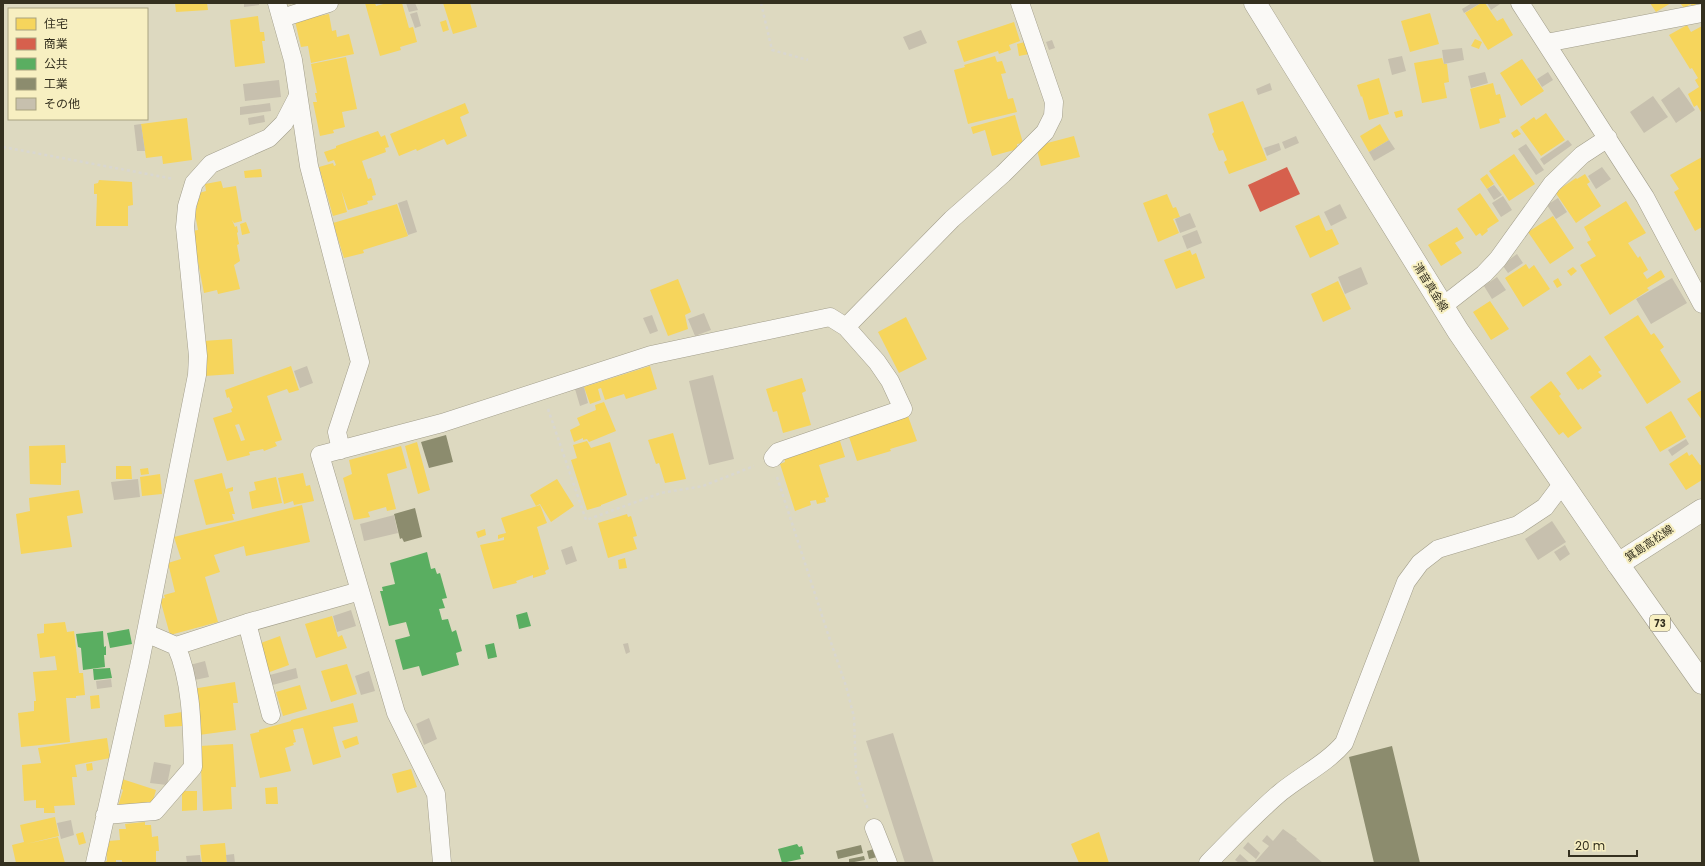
<svg xmlns="http://www.w3.org/2000/svg" width="1705" height="866" viewBox="0 0 1705 866" font-family="Poppins,'Noto Sans JP',sans-serif">
  <style>
    .homes { fill: #f6d55c; fill-rule: evenodd }
    .shops { fill: #d6604d }
    .public { fill: #5aae61 }
    .industry { fill: #8c8c6e }
    .building { fill: #c7c0ae }
    .lines { fill: none; stroke-linecap: round; stroke-linejoin: round }
    .street-casing { stroke: #a29e8b; stroke-width: 19 }
    .secondary-casing { stroke: #a29e8b; stroke-width: 23 }
    .primary-casing { stroke: #a29e8b; stroke-width: 23 }
    .path { stroke: #d9d7d0; stroke-width: 2.5; stroke-dasharray: 3 3; stroke-linecap: butt }
    .street { stroke: #faf9f6; stroke-width: 18 }
    .secondary { stroke: #faf9f6; stroke-width: 22 }
    .primary { stroke: #faf9f6; stroke-width: 22 }
    .labels { text-anchor: middle; stroke-width: 4; stroke-linejoin: round; paint-order: stroke }
    .shield { fill: #f7efc1; stroke: #6e6950; stroke-width: 1 }
    .shield-label { font-size: 10px; font-weight: bold; fill: #34301f }
    .street-label { font-size: 11px; fill: #34301f; stroke: #f7efc1 }
  </style>
  <rect width="100%" height="100%" fill="#ddd9c0"/>
  <path class="homes" d="M175,3H207L208,10L176,12Z
    M365,3H375L376,6L387,3H402L409,28L413,27L417,42L400,47L401,50L380,56Z
    M443,3H470L477,27L453,34Z
    M1481,3H1485L1497,21L1503,18L1513,35L1488,50L1465,13Z
    M1650,3H1671L1656,12Z
    M1680,3H1698L1692,7L1691,4L1684,8Z
    M1430,13L1439,44L1410,52L1401,21Z
    M329,14L332,31L336,30L337,37L349,34L354,54L311,63L308,46L301,47L295,21Z
    M258,16L260,32H264L265,41H262L265,63L235,67L230,20Z
    M446,20L449,30L443,32L440,22Z
    M1014,22L1020,41L1009,45L1011,50L999,54L998,51L964,62L957,41Z
    M1687,25L1691,32L1702,26V114L1697,105L1694,107L1688,94L1699,87L1695,80L1698,78L1692,68L1690,69L1669,35Z
    M1475,39L1482,42L1479,49L1471,46Z
    M1025,42L1029,54L1019,56L1017,44Z
    M995,56L997,62L1002,61L1006,73L1001,74L1008,99L1013,98L1017,112L968,124L954,70L965,67L964,65Z
    M346,57L357,109L342,112L345,127L333,130L334,133L320,136L313,102H317L315,93H317L311,64Z
    M1442,58L1444,64H1447L1449,82L1444,83L1447,98L1422,103L1414,63Z
    M1522,59L1544,91L1521,106L1500,73Z
    M1379,78L1389,114L1369,120L1362,96L1361,97L1357,85Z
    M1493,83L1496,95L1500,94L1506,117L1499,119L1500,123L1480,129L1470,89Z
    M1243,101L1267,160L1229,174L1224,162L1227,160L1223,150L1219,151L1212,134L1214,132L1208,114Z
    M465,103L469,113L460,117L467,136L447,145L444,139L417,151L416,149L399,156L390,134Z
    M1402,110L1403,116L1396,118L1394,112Z
    M1546,113L1565,140L1541,156L1520,127L1534,117L1536,120Z
    M1015,115L1023,143L1017,144L1018,149L992,156L985,130L973,134L971,127Z
    M187,118L192,160L163,164L162,156L146,158L141,124Z
    M1380,124L1389,140L1369,152L1360,136Z
    M1517,129L1521,134L1514,138L1511,133Z
    M378,131L381,137L385,135L389,147L385,148L386,152L362,161L368,179L371,178L376,195L372,196L373,200L367,201L368,204L348,210L341,190L347,212L333,216L319,167L333,163L334,166L336,165L334,160L328,162L324,152L336,148V146Z
    M1074,136L1080,157L1041,166L1036,146Z
    M1514,154L1535,184L1509,201L1489,171Z
    M1702,157V227L1695,231L1674,192L1679,189L1670,175Z
    M261,169L262,177L245,178L244,171Z
    M1487,174L1494,184L1487,189L1480,179Z
    M1585,174L1590,182L1587,184L1601,206L1576,223L1555,192L1576,178L1577,179Z
    M99,180L132,182L133,205L128,206V226H96L97,194H94V184L98,183Z
    M221,181L223,188L236,186L242,221L234,223L232,220L235,227L237,226L238,232L237,233L239,244L237,245L240,261L234,265L240,289L218,294L217,290L204,293L192,231L198,230L194,209L197,208L196,199L200,198L199,193L206,191L205,184Z
    M1480,193L1499,221L1487,229L1488,231L1482,236L1480,233L1476,236L1457,209Z
    M1167,194L1173,208L1176,207L1180,217L1173,219L1179,233L1158,242L1143,203Z
    M1626,201L1646,233L1628,243L1638,258L1640,256L1648,270L1643,273L1647,279L1661,270L1665,277L1647,288L1649,290L1610,315L1580,265L1596,256L1587,242L1591,240L1584,227Z
    M397,204L408,236L363,250L364,253L344,258L333,223Z
    M1319,215L1326,231L1332,229L1339,244L1310,258L1295,226Z
    M1553,216L1574,248L1550,264L1528,232Z
    M246,222L250,233L242,235L240,224Z
    M1457,227L1464,238L1455,243L1462,253L1441,266L1428,245Z
    M1190,250L1192,255L1196,253L1205,278L1176,289L1164,260Z
    M1526,264L1529,269L1534,265L1550,289L1523,307L1505,278Z
    M1573,267L1577,271L1571,276L1567,271Z
    M1558,278L1562,285L1557,288L1553,281Z
    M678,279L691,312L685,315L688,329L668,336L650,290Z
    M1338,281L1351,309L1323,322L1311,294Z
    M1490,301L1509,329L1491,340L1473,312Z
    M1638,315L1651,335L1654,333L1664,347L1660,350L1681,382L1647,404L1604,337Z
    M906,317L927,359L899,373L878,332Z
    M232,339L234,374L205,376L203,341Z
    M1590,355L1601,370L1598,372L1602,376L1582,390L1581,388L1578,390L1566,373Z
    M291,366L299,390L289,393L287,389L267,396L282,440L275,442L277,446L264,451L263,449L249,452L250,455L227,461L213,418L232,412L231,409L233,408L229,397L227,398L225,390ZM239,424L245,440L241,441L235,425Z
    M650,366L657,389L626,399L624,394L605,400L601,388L598,389L601,400L590,404L584,387Z
    M802,378L806,391L802,393L811,425L783,433L777,411L773,412L766,389Z
    M1551,381L1561,394L1559,396L1582,428L1568,438L1563,432L1559,435L1530,397Z
    M1702,390V420L1687,399Z
    M604,402L616,431L589,442L587,439L583,440V438L574,442L570,430L580,425L577,418L596,410L595,405Z
    M1671,411L1686,437L1660,452L1645,427Z
    M908,416L917,441L890,449L891,451L857,461L848,434Z
    M673,433L686,479L665,483L659,463L656,464L648,440Z
    M839,438L845,457L819,465L829,497L825,498L826,502L817,504L816,500L810,501L811,505L795,511L780,464L785,462L784,456Z
    M587,441L591,448L610,442L627,495L601,505V506L587,510L571,460L577,458L573,445Z
    M417,442L430,490L418,494L405,446Z
    M65,445L66,463H61V485L30,484L29,446Z
    M401,446L407,468L387,474L396,509L387,511L386,507L368,512L370,517L354,520L343,478L352,474L349,460Z
    M1687,452L1689,456L1692,454L1700,465H1702V480L1686,490L1669,464Z
    M116,466H131L132,479H116Z
    M148,468L149,474L141,475L140,469Z
    M222,473L226,489L233,487V491L229,492L235,514H232L234,520L206,525L194,480Z
    M303,473L306,486L310,485L314,501L294,505L293,501L284,504L278,478Z
    M160,474L162,494L142,496L140,477Z
    M276,477L282,503L252,509L249,492L256,490L254,482Z
    M557,479L574,506L551,522L540,504L536,506L530,495Z
    M79,490L83,513L67,516L72,547L21,554L16,514L30,511L29,498Z
    M302,505L310,542L246,556L244,546L214,555L220,572L205,577L218,622L170,635L160,599L165,598L164,595L175,592L168,563L181,559L174,537Z
    M540,505L547,523L537,527L549,569L545,571L546,574L533,578V575L516,581L517,583L493,589L480,545L504,540V537L498,539V535L506,533L501,518Z
    M627,514L628,517L631,516L637,536L633,537L637,549L608,558L598,523Z
    M485,529L486,535L478,538L476,532Z
    M625,558L627,568L619,569L618,560Z
    M332,616L338,637L342,635L347,648L316,658L305,624Z
    M65,622L67,632L74,631L79,673H83L85,695L76,696V698H66L70,742L21,747L18,713L34,711V701H36L33,672L57,670L55,656L40,658L37,634L44,633V624Z
    M280,636L289,665L267,673L258,644Z
    M347,664L357,694L331,702L321,671Z
    M235,682L238,703H233L236,730L199,735L192,689Z
    M300,685L307,709L283,716L276,692Z
    M99,695L100,708L91,709L90,696Z
    M353,703L358,722L333,727L341,757L313,765L303,728L293,730L296,742L293,743L294,745L285,748L291,771L260,778L250,734L259,732V730L291,721V720Z
    M182,712L183,726L165,727L164,715Z
    M357,736L359,744L345,749L342,741Z
    M107,738L110,758L75,765L77,777H72L75,805L54,806L55,813H44V808H36V800L24,801L22,765L41,763L38,748Z
    M233,744L236,787H231L232,809L203,811L200,746Z
    M92,763L93,770L87,771L86,764Z
    M411,769L417,787L397,793L392,774Z
    M122,779L156,790L151,808L118,806L123,790L120,788Z
    M277,787L278,804H266L265,788Z
    M182,791H197V810L182,811Z
    M55,817L59,836L26,844L58,837L65,863H16L12,845L24,842L20,825Z
    M145,822V825H151L152,837L158,836L159,851H156V863H122V860H116V863H101L107,861L106,846H109L108,841L120,840L119,829H126L125,824Z
    M83,832L86,843L79,845L76,834Z
    M1099,832L1109,863H1079L1071,844Z
    M225,843L227,863H202L200,845Z"/>
  <path class="shops" d="M1287,167L1300,194L1260,212L1248,185Z"/>
  <path class="public" d="M427,552L431,569L435,568L437,574L440,573L447,598L442,599L445,608L439,609L442,620L448,619L452,632L456,630L462,651L456,653L459,665L422,676L419,666L403,670L395,640L410,636L406,622L389,626L380,591H383L382,587L395,584L390,563Z
    M527,612L531,626L519,629L516,615Z
    M129,629L132,644L110,648L107,633Z
    M103,631L104,647L106,646V655H104L105,667L83,670L81,648L78,647L76,634Z
    M494,643L497,657L488,659L485,645Z
    M110,668L112,678L94,680L93,669Z
    M797,844L799,847L802,846L804,854L800,855L801,859L782,863L778,849Z"/>
  <path class="industry" d="M446,435L453,462L429,468L421,442Z
    M415,508L422,537L404,542L402,538L400,539L394,514Z
    M1392,746L1420,863H1374L1349,757Z
    M861,845L863,853L838,859L836,851Z
    M874,849L877,857L869,859L867,851Z
    M864,856L865,860L849,863V859Z"/>
  <path class="building" d="M244,3H259V5L244,7Z
    M406,3H415L418,10L409,12Z
    M1472,3H1481L1464,13L1462,9Z
    M1487,3H1500V4L1491,10Z
    M417,12L421,26L415,28L410,14Z
    M921,30L927,43L909,50L903,37Z
    M1052,40L1055,48L1049,50L1046,42Z
    M1462,48L1464,60L1444,64L1442,50Z
    M1402,56L1406,71L1392,75L1388,59Z
    M1485,72L1488,83L1471,88L1468,76Z
    M1548,72L1553,80L1542,87L1537,79Z
    M279,80L281,97L245,101L243,84Z
    M1270,83L1272,90L1258,95L1256,89Z
    M1679,87L1695,110L1676,123L1661,100Z
    M1653,96L1668,117L1644,133L1630,112Z
    M270,103L271,111L240,115V107Z
    M264,115L265,122L249,125L248,118Z
    M141,124L145,151H137L134,125Z
    M1296,136L1299,143L1285,149L1282,142Z
    M1389,140L1395,149L1374,161L1369,152Z
    M1568,140L1572,145L1544,165L1540,159Z
    M1279,143L1281,150L1267,156L1264,148Z
    M1526,144L1544,170L1536,175L1518,149Z
    M1602,167L1611,179L1596,189L1588,176Z
    M1494,185L1502,195L1494,200L1487,189Z
    M1503,196L1512,210L1501,217L1492,203Z
    M1558,198L1567,212L1556,219L1547,205Z
    M407,200L417,232L408,235L398,203Z
    M1340,204L1347,218L1331,226L1324,212Z
    M1190,213L1196,227L1180,233L1175,219Z
    M1197,230L1202,243L1187,249L1182,236Z
    M1517,254L1523,263L1508,273L1503,266L1510,259Z
    M1361,267L1368,284L1345,294L1338,277Z
    M1497,277L1506,290L1492,299L1484,286Z
    M1672,278L1687,303L1651,324L1636,299Z
    M704,313L711,330L695,336L688,319Z
    M652,315L658,331L650,334L643,318Z
    M307,366L313,383L300,388L294,371Z
    M713,375L734,459L709,465L689,381Z
    M584,387L588,403L580,406L575,389Z
    M1686,439L1689,444L1672,456L1668,450Z
    M138,479L140,497L114,500L111,482Z
    M394,515L398,533L364,541L360,524Z
    M1552,521L1566,542L1538,560L1525,539Z
    M1565,545L1570,554L1560,561L1554,552Z
    M572,546L577,561L566,565L561,550Z
    M351,610L356,626L337,632L333,616Z
    M628,643L630,652L626,654L623,644Z
    M205,661L209,677L190,681L186,666Z
    M296,668L298,678L269,686L266,676Z
    M369,671L375,691L361,695L355,676Z
    M111,679L112,687L97,689L96,681Z
    M429,718L437,739L424,745L416,724Z
    M893,733L934,863H905L866,741Z
    M154,762L171,765L167,785L150,783Z
    M71,820L74,835L61,839L57,823Z
    M1283,829L1297,839L1296,840L1323,863H1254L1269,846L1262,841L1267,835L1273,841Z
    M1248,842L1260,853L1256,859L1243,848Z
    M234,854L235,863H227L226,855Z
    M1240,854L1250,863H1239L1235,860Z
    M200,855L201,863H187L186,856Z"/>
  <g class="lines">
    <g class="street-casing">
      <path id="street" d="M277,3L293,60L309,166L360,362L337,432L341,450
        M1520,3L1645,197L1702,304
        M282,18L329,3
        M1546,43L1702,13
        M1443,306L1484,274L1498,259L1552,184L1582,155L1608,138
        M773,458L778,452L903,409L890,381L877,362L846,327
        M247,623L271,715
        M146,633L176,646L247,623L360,591
        M105,815L155,811L193,767C192,729 192,681 176,646
        M874,828L888,863
        M95,863L140,662L197,375L198,356L185,227L187,206L194,183L211,164L269,138L284,123L298,96
        M442,863L436,794L396,713L320,455L442,423L651,355L830,317L846,327L952,219L1003,174L1045,132L1053,116L1054,102L1020,3
        M1208,863C1232,839 1255,814 1281,792C1302,775 1327,763 1344,743L1406,582L1420,563L1438,549L1518,525L1545,507L1563,483"/>
    </g>
    <g class="secondary-casing">
      <path id="secondary" d="M1255,3L1458,331L1618,564"/>
    </g>
    <g class="primary-casing">
      <path id="primary" d="M1702,510L1618,564L1702,683"/>
    </g>
    <path class="path" d="M761,3L772,50L808,60
      M3,147L174,179
      M548,409L586,520L661,493L703,486L754,466
      M777,477L828,634L846,686L854,717L856,773L868,810"/>
    <use href="#street" class="street"/>
    <use href="#secondary" class="secondary"/>
    <use href="#primary" class="primary"/>
  </g>
  <g class="labels">
    <rect class="shield" x="1650" y="615" width="20" height="16" rx="3"/>
    <g class="shield-label">
      <text x="1660" y="627">73</text>
    </g>
    <g class="street-label">
      <text transform="translate(1431 287) rotate(58)" y="4">清音真金線</text>
      <text transform="translate(1649 543) rotate(-34)" y="4">箕島高松線</text>
    </g>
  </g>
  <rect width="1705" height="866" fill="none" stroke="#34301f" stroke-width="8"/>
  <rect x="8" y="8" width="140" height="112" fill="#f7efc1" stroke="#a9a380"/>
  <rect x="16" y="18" width="20" height="12" fill="#f6d55c" stroke="#a9a380"/>
  <text x="44" y="28" font-size="12" fill="#34301f">住宅</text>
  <rect x="16" y="38" width="20" height="12" fill="#d6604d" stroke="#a9a380"/>
  <text x="44" y="48" font-size="12" fill="#34301f">商業</text>
  <rect x="16" y="58" width="20" height="12" fill="#5aae61" stroke="#a9a380"/>
  <text x="44" y="68" font-size="12" fill="#34301f">公共</text>
  <rect x="16" y="78" width="20" height="12" fill="#8c8c6e" stroke="#a9a380"/>
  <text x="44" y="88" font-size="12" fill="#34301f">工業</text>
  <rect x="16" y="98" width="20" height="12" fill="#c7c0ae" stroke="#a9a380"/>
  <text x="44" y="108" font-size="12" fill="#34301f">その他</text>
  <path d="M1569 850v6h68v-6" fill="none" stroke="#34301f" stroke-width="2"/>
  <text x="1575" y="850" font-size="12" fill="#34301f" stroke="#f7efc1" stroke-width="3" paint-order="stroke">20 m</text>
</svg>
